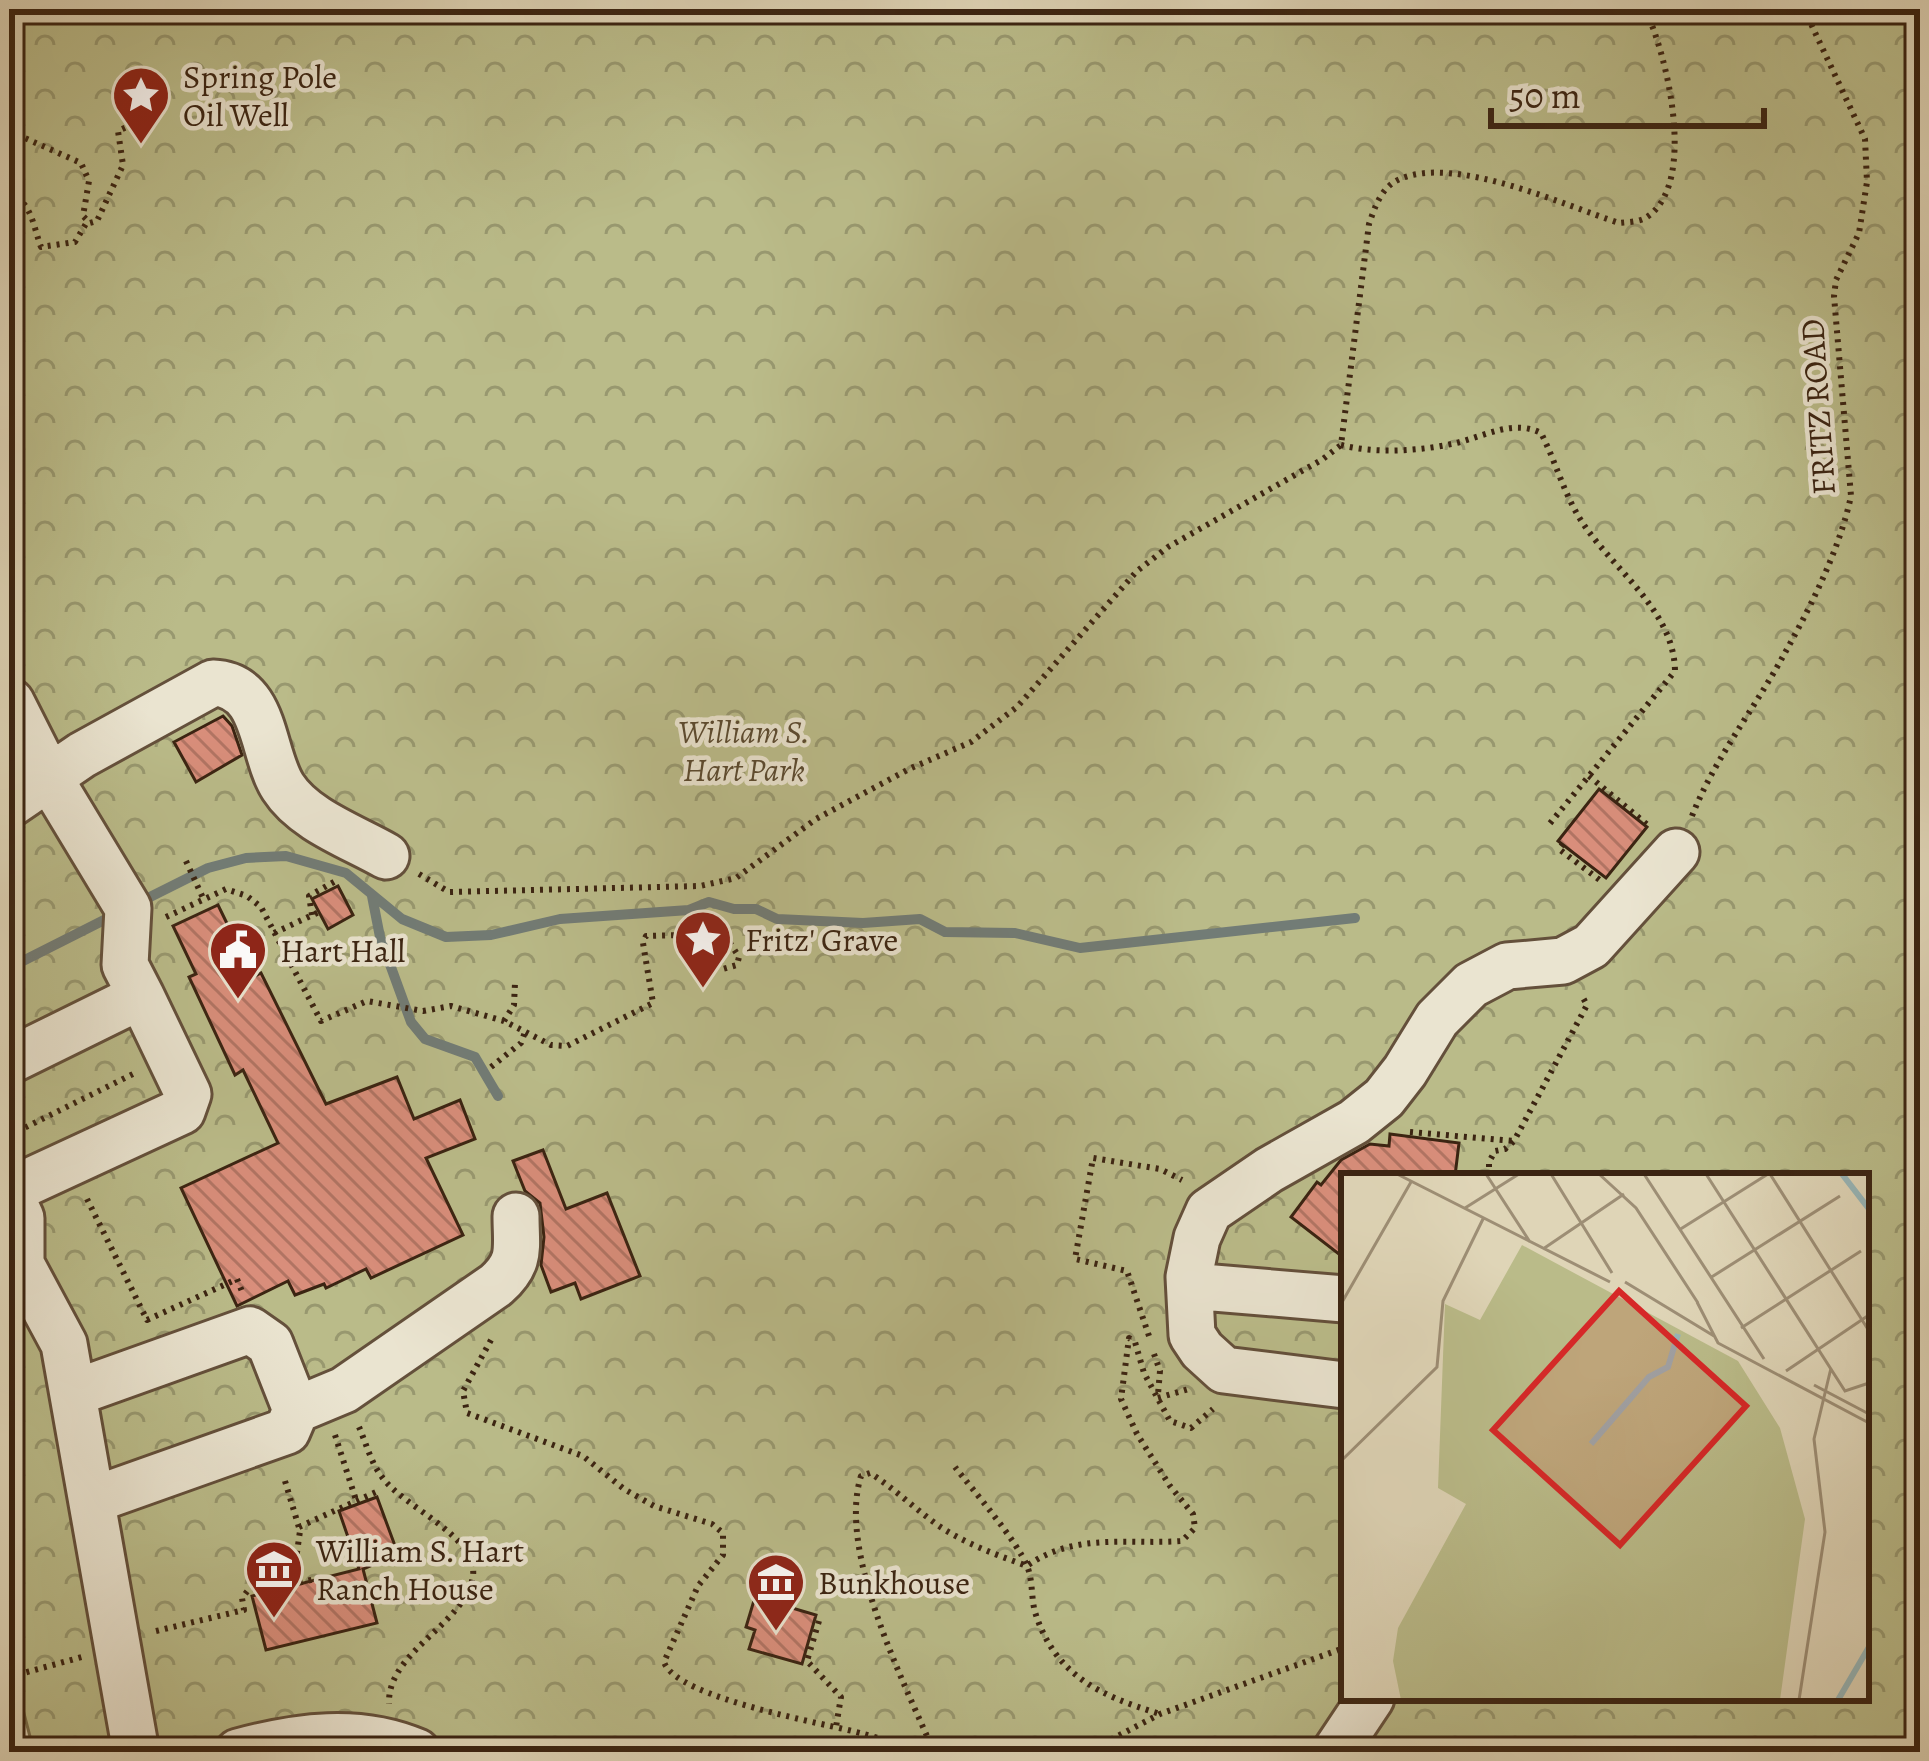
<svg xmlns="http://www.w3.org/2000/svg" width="1929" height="1761" viewBox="0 0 1929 1761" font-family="Alegreya,serif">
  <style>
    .park { fill: url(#park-crowns); stroke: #7a704e; stroke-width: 3; fill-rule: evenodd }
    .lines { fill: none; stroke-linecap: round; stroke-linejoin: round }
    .stream { stroke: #727c76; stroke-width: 10 }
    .building { fill: url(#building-back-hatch); stroke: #3b2412; stroke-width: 3 }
    .minor-casing { stroke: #64503b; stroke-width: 51 }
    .path { stroke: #3b2412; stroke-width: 6; stroke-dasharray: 3 6; stroke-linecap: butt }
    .minor { stroke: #eae4d0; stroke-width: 45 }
    .labels { text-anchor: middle; stroke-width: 9; stroke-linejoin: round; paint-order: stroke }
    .poi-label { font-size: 33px; fill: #3b2412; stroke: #eae4d0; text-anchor: start }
    .street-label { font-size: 33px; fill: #3b2412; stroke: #eae4d0 }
    .park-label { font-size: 33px; font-style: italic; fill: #5b4a30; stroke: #eae4d0 }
    .inset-river { fill: none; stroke: #97b6b8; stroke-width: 6 }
    .inset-road { fill: none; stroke: #9d8e75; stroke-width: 3 }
    .view { fill: #d62828; fill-opacity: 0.15; stroke: #d62828; stroke-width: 6 }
    .inset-edge { fill: none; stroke: #3b2412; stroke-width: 6 }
  </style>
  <defs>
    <pattern id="park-crowns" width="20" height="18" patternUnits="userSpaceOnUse" patternTransform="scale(3)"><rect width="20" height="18" fill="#babb89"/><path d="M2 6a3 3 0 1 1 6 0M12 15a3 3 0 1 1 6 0" fill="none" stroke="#98986f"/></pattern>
    <pattern id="building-back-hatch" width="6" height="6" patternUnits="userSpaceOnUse" patternTransform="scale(3)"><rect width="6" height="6" fill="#d98e7b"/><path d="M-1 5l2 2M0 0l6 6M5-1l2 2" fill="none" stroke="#b17463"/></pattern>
  </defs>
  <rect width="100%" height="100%" fill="#dfd5b7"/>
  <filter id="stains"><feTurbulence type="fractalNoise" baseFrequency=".00167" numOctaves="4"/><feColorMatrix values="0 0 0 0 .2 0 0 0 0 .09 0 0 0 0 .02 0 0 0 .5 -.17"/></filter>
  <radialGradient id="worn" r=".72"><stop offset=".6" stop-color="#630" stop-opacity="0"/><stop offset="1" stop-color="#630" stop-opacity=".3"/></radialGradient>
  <path class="park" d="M9,9H1920V1752H34L9,1656ZM1344,1176H1866V1698H1344Z"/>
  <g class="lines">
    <path class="stream" d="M372,896L380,937L411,1022L425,1039L475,1057L498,1096
      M138,903L208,868L246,858L286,856L346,873L402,919L446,937L491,935L560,919L689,910L709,902L734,909H756L777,919L863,923L920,919L945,932L1015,933L1080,948L1355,918
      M9,968L116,914"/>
  </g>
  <path class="building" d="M223,716L232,726L242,755L196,782L174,742Z
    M1599,789L1647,827L1606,878L1558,841Z
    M338,886L353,915L328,929L312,899Z
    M218,905L253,977L261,973L326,1104L397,1077L414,1119L460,1100L475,1139L426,1158L463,1235L371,1278L366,1269L326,1288L324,1284L295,1295L288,1281L237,1306L181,1188L278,1143L243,1070L235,1075L189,977L196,974L173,926Z
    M1390,1134L1459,1143L1455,1176H1344V1258L1291,1217L1317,1182L1321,1185L1341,1160L1370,1144L1389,1146Z
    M543,1150L566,1209L607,1193L640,1276L581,1299L575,1283L551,1292L541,1265L544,1237L540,1203L525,1191L513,1161Z
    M377,1497L398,1554L363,1569L377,1623L266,1650L252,1596L359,1569L339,1511Z
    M755,1597L816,1615L802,1664L749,1649L755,1630L746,1627Z"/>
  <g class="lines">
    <g class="minor-casing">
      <path id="minor" d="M11,702L50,779L128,908L125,965L141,996
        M9,805L82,755L213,683C267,685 261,753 283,787C304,820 353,837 386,856
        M9,1061L141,996L188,1094L182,1111L9,1191
        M9,1192L21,1218V1264L64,1344L136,1752
        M1190,1286L1344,1299
        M1344,1385L1224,1370L1202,1350L1192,1335L1189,1277L1197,1238L1209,1211L1269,1170L1354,1122L1384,1098L1405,1071L1437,1019L1471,985L1507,966L1563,961L1591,946L1676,852
        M74,1393L250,1330L270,1344L296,1410L287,1431L93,1500
        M296,1410L344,1390L496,1285C522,1262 516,1248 516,1216
        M238,1752C297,1736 359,1727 417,1752
        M1335,1752L1371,1698"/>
    </g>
    <path class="path" d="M9,131L81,163L89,181L83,216L90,223L97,221L123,165L118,131L131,125L140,135
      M9,193C32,202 33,226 41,247L75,242L87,222
      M1341,445C1377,454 1420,451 1456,443C1485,436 1513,419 1541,433C1554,458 1562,487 1576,512C1605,565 1674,606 1675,671L1547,827
      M1589,776L1650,827
      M1692,816C1714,760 1752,712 1781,660C1809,610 1839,552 1851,496L1834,296L1836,280L1859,233L1867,182L1865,139L1804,9
      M1563,844L1559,849L1601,881
      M186,861L203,898
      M419,874L449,892L700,886L736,878L816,819L909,769L971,742L1017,707L1137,571L1168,547L1323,459L1341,445L1369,224C1375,207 1381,187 1400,179C1455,155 1564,205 1619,223C1628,222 1640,222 1647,217C1698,183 1667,54 1645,9
      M312,915L309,896L339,879
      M166,917L226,889L247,896L261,907L321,1021L367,1001L423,1011L451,1006L504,1021L551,1045L567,1046L653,1003L643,943L646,936L721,934L725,935L739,957L737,965L723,969L704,934
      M274,933L319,912
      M504,1021L514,1005L515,983
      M491,1067L521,1043L525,1032
      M9,1131L14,1133L135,1073
      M1410,1132L1514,1141
      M1489,1176V1162L1495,1151L1505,1149L1514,1141L1587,1005L1582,996
      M87,1199L147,1320L237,1279L243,1294
      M1149,1336L1127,1271L1075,1259L1093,1158L1160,1169L1182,1180
      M491,1340L463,1391L467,1413L583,1456L624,1489L654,1506L712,1524L723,1533V1555L698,1586L664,1662C677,1699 825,1723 864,1734C883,1739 900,1746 918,1752
      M1154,1354L1160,1371L1158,1394
      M1158,1398L1189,1389
      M359,1427C366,1443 371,1463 382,1477C403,1507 478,1536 473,1576C466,1624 387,1651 389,1704
      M335,1435L356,1500
      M955,1467C973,1490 1017,1541 1027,1566C1033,1580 1031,1598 1035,1612C1055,1676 1101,1696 1160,1714
      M285,1481L300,1531L293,1581
      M299,1527L376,1492
      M256,1593L319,1578
      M819,1621L807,1661L841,1697L836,1727
      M156,1631L244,1610L242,1598L249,1589L293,1580
      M9,1677L82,1657
      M934,1752C904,1682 837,1552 861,1476L870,1473C895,1489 915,1509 939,1526C966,1544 997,1555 1027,1566C1074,1532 1129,1545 1182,1541L1195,1528L1193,1514L1170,1486L1137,1434L1121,1399L1129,1338L1135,1342L1144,1373L1170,1421L1191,1428L1213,1409
      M1087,1752L1160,1714L1344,1648"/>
    <use href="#minor" class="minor"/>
  </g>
  <defs>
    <g id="sight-pin" transform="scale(3)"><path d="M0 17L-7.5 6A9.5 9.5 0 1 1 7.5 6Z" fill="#8f2418" stroke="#eae4d0"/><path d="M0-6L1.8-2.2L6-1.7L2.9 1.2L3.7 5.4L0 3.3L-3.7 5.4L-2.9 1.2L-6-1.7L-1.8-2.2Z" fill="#fff"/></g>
    <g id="civic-pin" transform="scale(3)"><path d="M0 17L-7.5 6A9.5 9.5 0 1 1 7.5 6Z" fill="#8f2418" stroke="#eae4d0"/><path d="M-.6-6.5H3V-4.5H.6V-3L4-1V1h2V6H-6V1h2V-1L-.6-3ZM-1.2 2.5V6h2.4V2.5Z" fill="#fff"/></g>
    <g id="museum-pin" transform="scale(3)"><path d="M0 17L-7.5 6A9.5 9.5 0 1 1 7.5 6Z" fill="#8f2418" stroke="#eae4d0"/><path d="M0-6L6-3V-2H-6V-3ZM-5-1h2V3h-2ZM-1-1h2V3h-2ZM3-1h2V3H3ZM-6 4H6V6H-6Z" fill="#fff"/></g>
  </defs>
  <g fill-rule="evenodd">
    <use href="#sight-pin" x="141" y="95"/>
    <use href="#sight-pin" x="703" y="939"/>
    <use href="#civic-pin" x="238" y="950"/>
    <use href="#museum-pin" x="274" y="1569"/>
    <use href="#museum-pin" x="776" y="1582"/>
  </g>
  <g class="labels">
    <g class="poi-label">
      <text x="183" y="88">Spring Pole<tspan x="183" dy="38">Oil Well</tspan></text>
      <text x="745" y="951">Fritz' Grave</text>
      <text x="280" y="962">Hart Hall</text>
      <text x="316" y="1562">William S. Hart<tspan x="316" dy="38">Ranch House</tspan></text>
      <text x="818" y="1594">Bunkhouse</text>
    </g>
    <g class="street-label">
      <text transform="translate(1817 407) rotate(-94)" y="12">FRITZ ROAD</text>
    </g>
    <g class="park-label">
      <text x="744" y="743">William S.<tspan x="744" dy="38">Hart Park</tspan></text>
    </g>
  </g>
  <g transform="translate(1341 1173)">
    <rect width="528" height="528" fill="#dfd5b7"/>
    <path d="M181,72L397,188L439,255L464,346L439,527H60L52,488L57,455L125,331L97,315L104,131L139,147Z" fill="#babb89"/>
    <path class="inset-river" d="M501,1L528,36M250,271L308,204L327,194L337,161M497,527L528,474"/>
    <path class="inset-road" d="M56,1L269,109M145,1L189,69M210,1L271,100M258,1L295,35L357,130M303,1L423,186M365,1L504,218L528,210M429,1L528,158M124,35L178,1M338,57L427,1M202,76L283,21M369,105L499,23M284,109L373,163M356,129L377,170L528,250M0,131L70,9M400,155L520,78M445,198L528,142M473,212L528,241M0,288L96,194L102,128L142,46M458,527L484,359L473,266L490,195"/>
    <path class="view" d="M278,118L405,233L279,372L152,257Z"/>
    <rect width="528" height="528" class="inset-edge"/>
  </g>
  <rect width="1929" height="1761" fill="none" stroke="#dfd5b7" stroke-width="48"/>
  <rect x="12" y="12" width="1905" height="1737" fill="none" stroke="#3b2412" stroke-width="6"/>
  <rect x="24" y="24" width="1881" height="1713" fill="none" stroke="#3b2412" stroke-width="3"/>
  <path d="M1491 108v18h273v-18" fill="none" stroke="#3b2412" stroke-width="6"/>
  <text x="1509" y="108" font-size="36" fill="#3b2412" stroke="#eae4d0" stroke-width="9" paint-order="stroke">50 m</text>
  <rect width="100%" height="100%" filter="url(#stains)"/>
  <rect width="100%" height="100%" fill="url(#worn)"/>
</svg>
